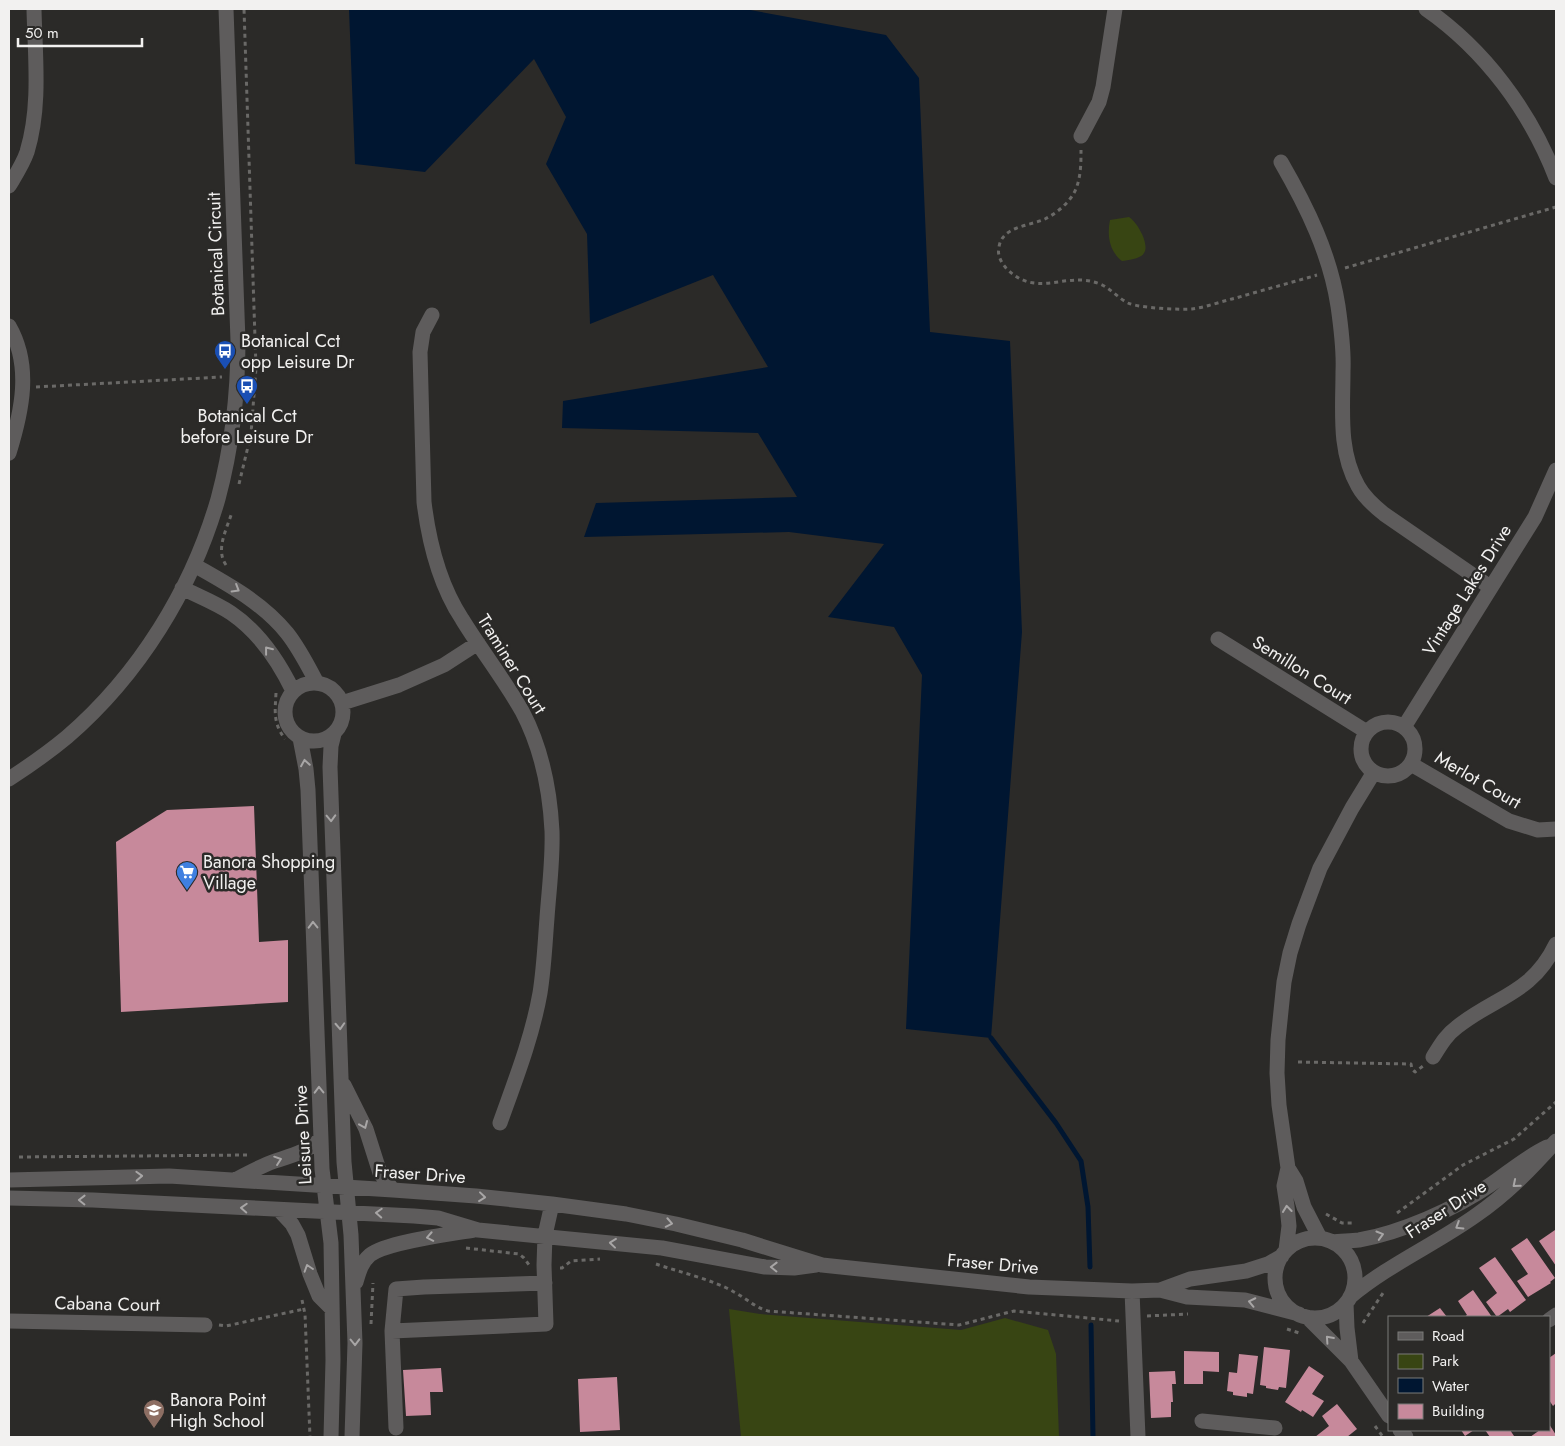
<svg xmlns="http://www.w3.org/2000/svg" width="1565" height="1446" viewBox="0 0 1565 1446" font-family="Jost,sans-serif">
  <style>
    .green { fill: #384513 }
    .water { fill: #001631 }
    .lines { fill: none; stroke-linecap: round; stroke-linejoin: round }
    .stream { stroke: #001631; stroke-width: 5 }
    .building { fill: #c7899b }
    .path { stroke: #6a6967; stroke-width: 3; stroke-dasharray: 4 4; stroke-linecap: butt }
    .minor { stroke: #5e5c5c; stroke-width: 15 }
    .oneway { stroke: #a8a6a6 }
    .labels { text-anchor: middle; stroke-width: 5; stroke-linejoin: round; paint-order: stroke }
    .street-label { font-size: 18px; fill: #f2f1f0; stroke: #2b2a28 }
    .poi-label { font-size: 18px; fill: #f2f1f0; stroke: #2b2a28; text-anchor: start }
  </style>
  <rect width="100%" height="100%" fill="#2b2a28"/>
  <path class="green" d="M1129,217C1137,222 1150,244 1144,253C1141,259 1128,260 1122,261C1109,251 1107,235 1110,220Z
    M729,1309L760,1314L961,1330L1005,1318L1048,1330L1056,1354L1059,1437H741Z"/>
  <path class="water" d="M349,9H745L886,35L919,78L930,332L1010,341L1022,632L991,1038L906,1029L922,675L894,627L828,617L884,544L789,532L584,537L596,503L797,497L758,433L562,428L563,401L768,367L713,275L590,324L587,234L546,164L566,117L534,59L425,172L355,164Z"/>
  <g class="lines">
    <path class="stream" d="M991,1038L1056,1123L1081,1161L1088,1207L1090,1267
      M1091,1325L1093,1437"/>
  </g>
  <path class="building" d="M254,806L259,942L288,940V1002L121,1012L116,842L167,810Z
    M1555,1230L1556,1232V1266L1539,1241Z
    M1527,1238L1555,1278L1550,1282L1551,1283L1528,1297L1517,1281L1528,1274L1511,1249Z
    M1495,1257L1526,1300L1510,1312L1508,1309L1497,1317L1486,1302L1497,1293L1479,1268Z
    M1473,1290L1492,1317H1464L1467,1315L1458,1301Z
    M1440,1308L1447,1317H1426Z
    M1264,1347L1290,1350L1286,1388L1279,1387L1278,1390L1266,1388V1386L1260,1385Z
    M1184,1351L1219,1352V1372L1203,1371V1384H1184Z
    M1556,1353V1403L1553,1406L1549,1400V1358Z
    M1239,1354L1258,1356L1253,1394L1247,1393V1397L1233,1395V1392L1227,1391L1229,1372L1237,1373Z
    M1309,1366L1324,1376L1312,1394L1324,1401L1313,1417L1302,1410L1301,1412L1285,1402Z
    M441,1368L443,1392H430L431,1415L406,1416L403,1370Z
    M1175,1371L1176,1384H1172L1173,1402H1171V1417L1151,1418L1149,1372Z
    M617,1377L620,1430L580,1432L578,1379Z
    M1337,1404L1357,1429L1347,1437H1315L1329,1426L1322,1416Z
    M1549,1424L1556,1435V1437H1530L1540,1430H1549Z
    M1461,1430H1474L1465,1436Z
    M1485,1430H1510L1514,1436L1512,1437H1490Z"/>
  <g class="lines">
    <path class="path" d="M1081,150C1081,163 1081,178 1075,191C1069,203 1057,213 1045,219C1030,226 1002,226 999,247C997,255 1001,262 1006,268C1037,300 1065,270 1100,284C1110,288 1118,298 1128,303C1139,308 1179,310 1192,309C1207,307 1222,301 1236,298C1263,290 1290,283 1317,275
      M1345,268L1556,207
      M36,387L222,377
      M239,484L251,434L256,368L244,9
      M226,565C215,549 227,529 232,512
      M276,693C275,712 273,723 285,739
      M1298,1062L1411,1064L1412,1069L1415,1072L1423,1066
      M19,1157L249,1155
      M1397,1213L1463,1165L1514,1139L1556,1102
      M1326,1214L1342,1223H1355
      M466,1248L519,1254L524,1258L529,1265
      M656,1264C679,1272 714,1280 734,1292C746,1298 754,1307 768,1311L959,1325L1014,1311L1119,1321
      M560,1268H562L571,1261L600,1259
      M302,1300L305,1314L310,1437
      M1147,1316L1188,1314
      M1363,1323L1383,1293
      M371,1324L373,1283
      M219,1325L226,1326L304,1309
      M1287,1329L1302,1334
      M1375,1426L1383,1437"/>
    <path class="minor" d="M1426,9C1485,50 1530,111 1556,178
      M1081,136L1099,102L1103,87L1115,9
      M1281,162C1307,207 1330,254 1338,306C1341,327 1344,350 1343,371C1343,410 1338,451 1358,486C1364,497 1374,506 1384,514L1490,587
      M9,186C15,176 23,164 27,152C41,106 35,56 34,9
      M432,315L423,332L420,352L424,502C429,543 439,584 462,619C481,650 504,679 522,711C541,747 550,791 552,831C553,860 549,889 547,918C545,943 544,968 540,993C532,1038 515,1081 500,1123
      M9,326C32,366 22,411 9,453
      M194,565C227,584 262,602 287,633C299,648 308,666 317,683
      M182,588C198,596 216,603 231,613C259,632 279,662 293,691
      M1218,639L1367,732
      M285 712a29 29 0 1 1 58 0a29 29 0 1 1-58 0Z
      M342,703L399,685L444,665L478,643
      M1361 749a27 27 0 1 1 54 0a27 27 0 1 1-54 0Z
      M1404,727L1535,517L1556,470
      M334,734L331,746L330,767L344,1162L351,1235L355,1343L352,1437
      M300,738L306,769L308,790L321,1139L322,1169L331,1243L333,1360L331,1437
      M1411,764L1509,821L1538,830L1556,829
      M9,779C29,766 49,752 67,737C139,675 192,589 218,499C232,447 238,394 238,341L226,9
      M1433,1057C1440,1046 1446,1035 1457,1027C1496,996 1532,994 1556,944
      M344,1085L366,1129L380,1173L393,1190
      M1288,1168L1296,1181L1304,1207L1320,1238
      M9,1180L169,1176L393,1190L476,1196L552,1204L626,1214L676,1224L742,1240L822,1265L1029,1287L1132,1291L1160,1290L1187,1297L1245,1300L1299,1314
      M235,1180C248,1173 261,1166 275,1161C293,1155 306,1152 321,1139
      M9,1198L93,1200L414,1216L438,1218L478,1230L662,1248L765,1267L794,1268L816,1265
      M279,1210L292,1224L298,1235L310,1274L319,1296L332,1309
      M1275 1278a40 40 0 1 1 80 0a40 40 0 1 1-80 0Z
      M1332,1242C1341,1241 1350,1241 1359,1240C1400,1233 1455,1209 1490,1185C1509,1172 1526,1157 1547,1147
      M1286,1250L1289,1226L1287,1206L1284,1186L1288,1168L1279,1105L1277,1073L1278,1040L1284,982L1290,953L1299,924L1320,868L1352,808L1374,772
      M356,1282C359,1272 361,1263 370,1255C386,1242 451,1234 474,1230
      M1160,1290L1190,1279L1246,1271L1268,1264L1282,1256
      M1132,1291L1138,1437
      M1350,1297C1388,1265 1434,1245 1475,1216C1507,1194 1530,1170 1556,1141
      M1346,1303L1347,1328L1351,1361
      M1307,1317L1351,1361L1389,1416
      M1549,1320L1556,1315
      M9,1321L205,1325
      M392,1331L396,1289L424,1287L545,1283
      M1202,1421L1275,1428
      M396,1428L392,1331L546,1324L544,1265L545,1235L552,1204
      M1400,1430L1406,1437"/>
  </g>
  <defs><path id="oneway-chevron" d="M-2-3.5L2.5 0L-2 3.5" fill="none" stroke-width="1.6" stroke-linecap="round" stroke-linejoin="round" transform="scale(1.25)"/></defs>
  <g class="oneway">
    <use href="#oneway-chevron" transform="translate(236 589) rotate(31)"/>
    <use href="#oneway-chevron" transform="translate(268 650) rotate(-128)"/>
    <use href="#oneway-chevron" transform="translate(305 763) rotate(-99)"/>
    <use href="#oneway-chevron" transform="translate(331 818) rotate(88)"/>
    <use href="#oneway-chevron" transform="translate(313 925) rotate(-91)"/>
    <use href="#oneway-chevron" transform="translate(340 1026) rotate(87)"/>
    <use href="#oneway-chevron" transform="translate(319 1090) rotate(-91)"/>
    <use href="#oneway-chevron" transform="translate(364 1125) rotate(67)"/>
    <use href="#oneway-chevron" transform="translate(278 1160) rotate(-19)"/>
    <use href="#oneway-chevron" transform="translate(139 1176) rotate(-2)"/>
    <use href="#oneway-chevron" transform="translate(1516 1184) rotate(140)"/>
    <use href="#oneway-chevron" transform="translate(482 1197) rotate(6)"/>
    <use href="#oneway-chevron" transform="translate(82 1200) rotate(-179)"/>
    <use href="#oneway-chevron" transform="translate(244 1208) rotate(-177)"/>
    <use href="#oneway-chevron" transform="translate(1287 1209) rotate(-96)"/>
    <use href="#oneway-chevron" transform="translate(379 1213) rotate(-177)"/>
    <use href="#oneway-chevron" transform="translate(669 1223) rotate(11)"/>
    <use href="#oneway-chevron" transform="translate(1459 1226) rotate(148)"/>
    <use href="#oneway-chevron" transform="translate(1380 1235) rotate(-16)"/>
    <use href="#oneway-chevron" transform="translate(430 1237) rotate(169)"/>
    <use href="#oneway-chevron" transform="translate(613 1243) rotate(-174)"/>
    <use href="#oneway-chevron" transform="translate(774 1267) rotate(-179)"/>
    <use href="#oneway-chevron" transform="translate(308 1268) rotate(-108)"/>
    <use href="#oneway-chevron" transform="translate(1252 1302) rotate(-168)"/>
    <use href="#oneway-chevron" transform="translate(1329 1339) rotate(-132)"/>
    <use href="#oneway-chevron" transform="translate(355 1342) rotate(89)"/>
  </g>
  <defs>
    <g id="bus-pin" transform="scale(1.125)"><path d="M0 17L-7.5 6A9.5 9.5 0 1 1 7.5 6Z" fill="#1a4fb4" stroke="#2b2a28"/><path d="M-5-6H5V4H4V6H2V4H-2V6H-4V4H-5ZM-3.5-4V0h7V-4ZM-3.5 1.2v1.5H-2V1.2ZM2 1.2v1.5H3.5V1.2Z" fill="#fff"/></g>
    <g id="supermarket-pin" transform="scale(1.125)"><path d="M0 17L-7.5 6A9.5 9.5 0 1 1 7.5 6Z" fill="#3f7fe0" stroke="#2b2a28"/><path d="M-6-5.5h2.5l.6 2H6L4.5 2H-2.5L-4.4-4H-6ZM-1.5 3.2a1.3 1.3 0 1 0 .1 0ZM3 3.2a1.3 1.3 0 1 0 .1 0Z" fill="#fff"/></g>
    <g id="school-pin" transform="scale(1.125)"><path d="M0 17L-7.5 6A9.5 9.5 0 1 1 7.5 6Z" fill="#8d6e63" stroke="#2b2a28"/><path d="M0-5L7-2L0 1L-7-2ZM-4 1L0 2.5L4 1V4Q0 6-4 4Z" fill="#fff"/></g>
  </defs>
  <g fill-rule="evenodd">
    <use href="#bus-pin" x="225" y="351"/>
    <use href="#bus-pin" x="247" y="386"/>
    <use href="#supermarket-pin" x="187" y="872"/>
    <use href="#school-pin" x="154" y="1410"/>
  </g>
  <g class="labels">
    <g class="street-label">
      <text transform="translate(216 254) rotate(-92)" y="6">Botanical Circuit</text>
      <text transform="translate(1467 590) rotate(-58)" y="6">Vintage Lakes Drive</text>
      <text transform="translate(512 664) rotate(58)" y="6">Traminer Court</text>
      <text transform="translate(1302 670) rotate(32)" y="6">Semillon Court</text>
      <text transform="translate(1478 780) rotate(30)" y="6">Merlot Court</text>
      <text transform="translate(303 1135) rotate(-93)" y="6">Leisure Drive</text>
      <text transform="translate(420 1174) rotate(4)" y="6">Fraser Drive</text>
      <text transform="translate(1446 1209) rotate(-33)" y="6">Fraser Drive</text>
      <text transform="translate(993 1264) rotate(5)" y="6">Fraser Drive</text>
      <text transform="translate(107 1304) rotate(1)" y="6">Cabana Court</text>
    </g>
    <g class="poi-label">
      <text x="241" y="347">Botanical Cct<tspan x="241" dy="21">opp Leisure Dr</tspan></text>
      <text x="247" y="422" text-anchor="middle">Botanical Cct<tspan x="247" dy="21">before Leisure Dr</tspan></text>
      <text x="203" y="868">Banora Shopping<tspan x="203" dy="21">Village</tspan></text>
      <text x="170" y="1406">Banora Point<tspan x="170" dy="21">High School</tspan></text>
    </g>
  </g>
  <rect width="1565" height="1446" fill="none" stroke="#f2f1f0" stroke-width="20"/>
  <rect x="1388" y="1316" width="162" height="115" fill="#2b2a28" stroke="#7b7a78"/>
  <rect x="1398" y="1332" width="25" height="8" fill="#5e5c5c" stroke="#7b7a78"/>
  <text x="1432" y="1341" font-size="15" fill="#f2f1f0">Road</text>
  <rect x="1398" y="1354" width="25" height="15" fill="#384513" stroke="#7b7a78"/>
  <text x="1432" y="1366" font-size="15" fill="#f2f1f0">Park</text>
  <rect x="1398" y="1378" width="25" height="15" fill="#001631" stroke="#7b7a78"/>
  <text x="1432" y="1391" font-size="15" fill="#f2f1f0">Water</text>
  <rect x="1398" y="1404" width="25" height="15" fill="#c7899b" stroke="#7b7a78"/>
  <text x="1432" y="1416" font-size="15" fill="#f2f1f0">Building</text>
  <path d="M18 38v8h124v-8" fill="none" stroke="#f2f1f0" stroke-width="2.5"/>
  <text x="25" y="38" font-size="15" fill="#f2f1f0" stroke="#2b2a28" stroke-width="4" paint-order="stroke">50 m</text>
</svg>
